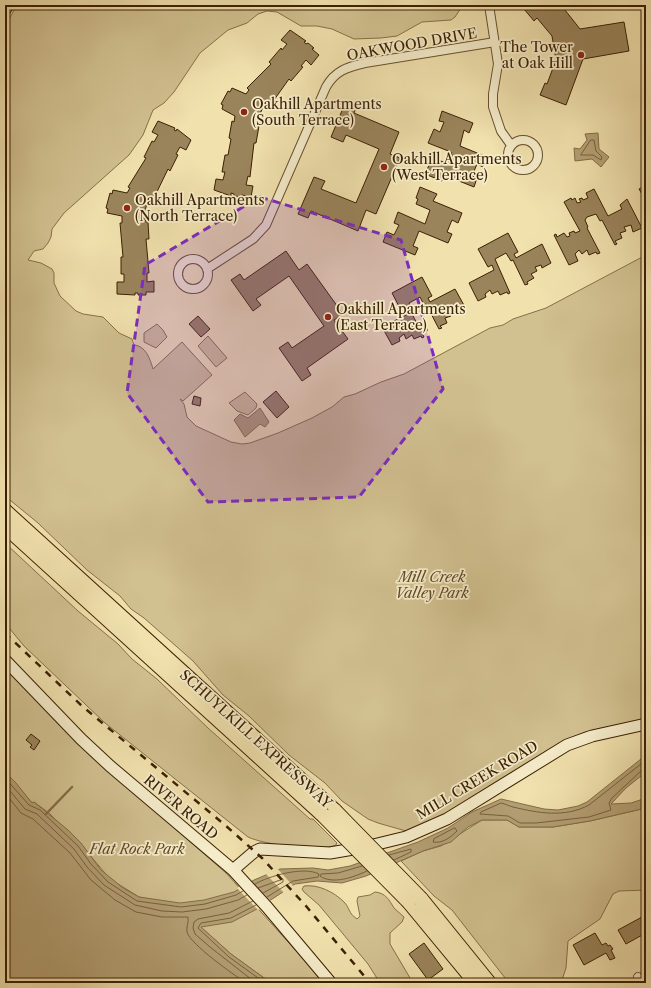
<svg xmlns="http://www.w3.org/2000/svg" width="651" height="988" viewBox="0 0 651 988" font-family="'Libre Caslon Text',serif">
  <style>
    .green { fill: #d1c090; stroke: #86704a }
    .water { fill: #b39f73; stroke: #836c46 }
    .pier { fill: #f0e1ad }
    .lines { fill: none; stroke-linecap: round; stroke-linejoin: round }
    .shore { stroke: #78603b; stroke-width: 1 }
    .stream { stroke: #836c46; stroke-width: 2.5 }
    .building { fill: #9a845b; stroke: #3c2003 }
    .street-casing { stroke: #69502e; stroke-width: 10 }
    .secondary-casing { stroke: #3c2003; stroke-width: 13 }
    .highway-casing { stroke: #3c2003; stroke-width: 16 }
    .street { stroke: #f5ecca; stroke-width: 8 }
    .secondary { stroke: #f5ecca; stroke-width: 11 }
    .highway { stroke: #f0e1ad; stroke-width: 14 }
    .rail { stroke: #3c2003; stroke-width: 2.5; stroke-dasharray: 7 7; stroke-linecap: butt }
    .highway-bridge-casing { stroke: #3c2003; stroke-width: 16; stroke-linecap: butt }
    .highway-bridge { stroke: #f0e1ad; stroke-width: 14 }
    .marked { fill: #7b2cbf; fill-opacity: 0.2; stroke: #7b2cbf; stroke-width: 3; stroke-dasharray: 8 5; stroke-linejoin: round }
    .poi-dot { fill: #8f2418; stroke: #f5ecca; stroke-width: 1.5 }
    .labels { text-anchor: middle; stroke-width: 3.5; stroke-linejoin: round; paint-order: stroke }
    .street-label { font-size: 14px; fill: #3c2003; stroke: #f5ecca }
    .poi-label { font-size: 14px; fill: #3c2003; stroke: #f5ecca; text-anchor: start }
    .park-label { font-size: 14px; font-style: italic; fill: #614826; stroke: #f5ecca }
  </style>
  <rect width="100%" height="100%" fill="#f0e1ad"/>
  <filter id="stains"><feTurbulence type="fractalNoise" baseFrequency=".005" numOctaves="4"/><feColorMatrix values="0 0 0 0 .2 0 0 0 0 .09 0 0 0 0 .02 0 0 0 .5 -.17"/></filter>
  <radialGradient id="worn" r=".72"><stop offset=".6" stop-color="#630" stop-opacity="0"/><stop offset="1" stop-color="#630" stop-opacity=".3"/></radialGradient>
  <path class="green" d="M17,5H463L455,17L451,20L422,22L397,36L381,38L354,39L332,29L317,26H301L277,12L267,11L258,14L247,23L228,30L200,53L174,92L164,103L153,110L143,135L129,155L64,213L52,229L51,237L48,243L43,249L34,251L28,260L41,263L52,269L54,273V283L60,296L76,311L83,314L103,317L119,333L132,339L134,345C146,346 150,359 153,369L182,342L212,375L183,401L180,399L184,404L187,417L196,426L231,442L242,444L250,443L278,433L312,418L332,407L344,397L355,394L381,382L404,374L490,328L503,325L513,319L546,308L646,255V719L585,732L565,740L479,795L439,817L406,831L378,823L368,819L342,801L325,783L289,755L249,716L223,695L193,661L144,618L131,609L120,596L87,570L38,523L5,496V26Z
    M157,324L163,330L167,337L156,348L144,342V333Z
    M208,336L227,358L216,367L198,346Z
    M245,392L257,404L256,408L248,415L237,411L229,403Z
    M5,543L78,611L118,644L132,659L157,679L208,728L310,819H313L337,843L336,845C320,852 265,845 248,837L105,723L24,646L5,623Z
    M5,666L64,730L101,764L226,873L325,983H271L231,954L204,930L163,902L139,897L110,879L88,853L49,813L34,802L32,803L5,772Z
    M646,808V890L619,891L613,894L600,919L568,941L566,968L561,983H509L452,910L434,896L401,861L423,851L441,846L482,820H507L519,827H553L590,821Z
    M304,886C318,884 334,892 344,902C350,908 348,913 357,919L360,916L357,901L358,897L370,895L375,892C386,893 389,900 394,908C397,911 401,914 404,917L402,922L390,933V944L413,983H380L368,964L319,905L304,892L302,889Z"/>
  <path class="water" d="M598,133L599,149L609,157L601,167L592,159L575,161L574,148L580,149L587,140L585,134Z
    M260,408L269,422L265,427L260,424L245,437L234,420L240,414L248,418Z
    M646,755V772L626,788L611,804L631,803L646,798V808L590,821L553,827H519L507,820H482L468,827L451,842L423,851L366,876L342,883L317,881L295,884L257,909L232,922L201,927L231,954L271,983H5V772L16,783L32,803L34,802L68,830L81,843L101,870L123,888L139,897L180,903L204,900L234,892L254,880L280,869L313,868L328,870L350,866L418,842L448,828L472,812L501,799L544,809L558,810L578,806L587,802Z"/>
  <path class="pier" d="M277,868L294,887L285,894L266,874Z
    M250,880L271,901L258,910L237,888Z"/>
  <g class="lines">
    <path class="shore" d="M591,140H594L596,151L602,157L601,160L593,155H581Z
      M646,760L589,805C565,818 538,813 513,807C509,806 506,804 501,803L481,812L480,814L508,816L520,823H536L589,817L611,810L609,803L612,798L642,770L646,769
      M5,778L29,805L40,810L78,846L91,864L108,882L137,901L181,907L205,904L236,895L243,891
      M5,785L25,809L37,814L74,849L87,867L104,885L135,905L162,911L182,912L206,909L238,900L247,895
      M5,793L21,813L33,819L57,841L70,853L91,880L115,900L136,912L162,917H188C189,922 186,927 187,932C191,945 233,974 246,983
      M455,828L457,831C451,837 442,844 433,842L434,839Z
      M389,855L411,849V852L394,860
      M362,866L338,873L321,874L320,876C333,885 354,877 367,871
      M255,884C269,876 303,866 319,874L318,877L293,881L267,897
      M258,888L283,879V882L263,893
      M253,901L229,913L198,919L194,922L193,928L195,934L210,947L256,983
      M256,905L231,918L201,923L198,928L229,957L265,983"/>
    <path class="stream" d="M46,814L72,787"/>
  </g>
  <path class="building" d="M528,5H561L580,29L624,22L629,51L583,59L566,105L540,95L545,83L547,84L556,60L552,36L537,18L534,21L524,9Z
    M290,30L306,41L304,42L306,44L308,43L314,48L312,49L319,55L311,65L306,60L301,66L303,67L291,81L289,79L269,107L267,105L265,108L263,107L257,121V126H259L256,143H254L250,177L248,176L246,185L253,186L251,197L242,195V197L234,196V194L231,193V196L214,190L216,179L223,180L225,172H222L225,155H228L231,139L229,138L232,121L234,122L235,116L222,109L223,105L221,104L228,91L230,92L232,88L246,94L249,90L247,88L271,64L269,62L281,48L282,50L287,44L281,40Z
    M346,101L357,105L354,113L399,132L390,154L400,158L376,214L366,210L358,231L311,211L308,218L298,214L314,177L325,181L321,189L356,203L379,149L346,135L343,142L331,137Z
    M442,111L473,123L469,133L464,130L460,146L487,157L483,167L477,164L472,176L477,178L474,187L444,175L442,181L425,174L430,163L435,165L436,159L448,164L452,155L451,152L428,143L434,129L440,132L444,122L439,121Z
    M158,121L175,128L174,130L176,131L177,129L191,140L186,150L180,147L176,154L178,155L170,171L168,169L153,200L151,199L149,203L147,202L144,217L146,222H148L149,239H146L149,273H147V282L154,281V292H146V295H138V293H135V295L117,294V282H124V274H121V257H123L120,223H122V216L107,213L108,209L106,208L110,193L112,194L113,190L127,193L130,188L128,187L146,158L144,157L152,141L154,142L158,135L152,132Z
    M646,185V201L639,189Z
    M420,187L437,194L433,201L462,213L458,223L452,220L447,232L452,234L448,243L419,231L413,246L418,248L415,255L383,242L387,232L394,235L399,225L394,223L398,212L425,224L430,210L416,204L418,199L416,198Z
    M594,189L608,216L622,209L620,205L627,199L642,228L633,232L631,225L624,227L626,231L620,233L622,238L615,241L617,244L615,245L602,220L600,221L596,214L587,217L585,220L588,227L587,228L600,253L597,254L596,252L589,255L587,250L582,254L579,250L575,254L578,261L569,265L554,235L556,234L557,237L564,233L567,237L570,236L569,233L574,231L575,233L580,231L564,202L571,198L572,200L575,198L577,203L581,202L579,199L582,198L583,200L588,198L586,193Z
    M508,233L518,252L514,254L516,258L542,244L551,263L542,268L541,265L535,267L537,271L531,274L534,278L527,282L528,284L525,285L513,260L511,261L506,253L495,259L510,293L508,294L507,292L500,295L498,291L492,294L490,290L485,294L486,297L478,301L469,283L494,270L492,265L488,267L478,249Z
    M286,251L299,270L307,264L343,314L334,320L348,339L307,368L311,375L302,381L279,348L288,342L292,348L324,326L289,276L256,299L261,305L253,311L231,280L240,274L244,280Z
    M422,277L432,296L428,298L430,302L455,289L465,307L456,312L455,310L449,311L451,316L445,318L447,323L440,326L442,328L439,329L426,304L424,305L420,297L409,303L413,311L411,312L424,337L422,338L421,336L414,339L412,335L406,339L404,334L399,338L400,341L392,345L382,327L408,314L406,309L402,312L392,293Z
    M198,316L210,329L201,337L189,324Z
    M276,391L289,407L277,418L263,402Z
    M194,396L201,398L200,406L192,404Z
    M31,734L40,741L34,750L30,747L32,745L26,740Z
    M642,917L646,925V937L644,934L626,944L618,930Z
    M595,933L602,945L606,943L608,946L610,945L613,949L611,950L615,958L610,960L606,953L584,965L573,945Z
    M424,943L443,969L428,980L409,954Z"/>
  <g class="lines">
    <g class="street-casing">
      <path id="street" d="M489,5L498,64L493,94V107L501,131L511,145
        M508 155a15 15 0 1 1 30 0a15 15 0 1 1-30 0Z
        M178 274a15 15 0 1 1 30 0a15 15 0 1 1-30 0Z
        M207,269L253,239L266,225L326,87C335,71 347,67 365,63L495,42
        M638,977L643,983"/>
    </g>
    <g class="secondary-casing">
      <path id="secondary" d="M5,10L8,5
        M5,660L81,739L110,766L233,870L267,907L331,983
        M233,870L254,852L260,849L330,853L365,847L406,837L447,819L567,745L592,736L646,724"/>
    </g>
    <g class="highway-casing">
      <path id="highway" d="M5,511L335,811
        M5,526L322,814
        M421,899L489,983
        M409,902L476,983"/>
    </g>
    <use href="#street" class="street"/>
    <use href="#secondary" class="secondary"/>
    <use href="#highway" class="highway"/>
    <path class="rail" d="M5,633L82,706L225,825L262,858L306,906L370,983"/>
    <g class="highway-bridge-casing">
      <path id="highway-bridge" d="M335,811L421,899
        M322,814L409,902"/>
    </g>
    <use href="#highway-bridge" class="highway-bridge"/>
  </g>
  <path class="marked" d="M260,197L401,240L443,389L359,497L208,502L127,393L145,265Z"/>
  <g class="poi-dot">
    <circle cx="581" cy="55" r="4"/>
    <circle cx="244" cy="112" r="4"/>
    <circle cx="384" cy="167" r="4"/>
    <circle cx="127" cy="208" r="4"/>
    <circle cx="328" cy="317" r="4"/>
  </g>
  <g class="labels">
    <g class="street-label">
      <text transform="translate(412 44) rotate(-10)" y="5">OAKWOOD DRIVE</text>
      <text transform="translate(256 739) rotate(42)" y="5">SCHUYLKILL EXPRESSWAY</text>
      <text transform="translate(477 780) rotate(-31)" y="5">MILL CREEK ROAD</text>
      <text transform="translate(181 807) rotate(40)" y="5">RIVER ROAD</text>
    </g>
    <g class="poi-label">
      <text x="573" y="52" text-anchor="end">The Tower<tspan x="573" dy="16">at Oak Hill</tspan></text>
      <text x="252" y="109">Oakhill Apartments<tspan x="252" dy="16">(South Terrace)</tspan></text>
      <text x="392" y="164">Oakhill Apartments<tspan x="392" dy="16">(West Terrace)</tspan></text>
      <text x="135" y="205">Oakhill Apartments<tspan x="135" dy="16">(North Terrace)</tspan></text>
      <text x="336" y="314">Oakhill Apartments<tspan x="336" dy="16">(East Terrace)</tspan></text>
    </g>
    <g class="park-label">
      <text x="432" y="582">Mill Creek<tspan x="432" dy="16">Valley Park</tspan></text>
      <text x="137" y="854">Flat Rock Park</text>
    </g>
  </g>
  <rect width="651" height="988" fill="none" stroke="#f0e1ad" stroke-width="20"/>
  <rect x="6" y="6" width="639" height="976" fill="none" stroke="#3c2003" stroke-width="2"/>
  <rect x="10" y="10" width="631" height="968" fill="none" stroke="#3c2003"/>
  <rect width="100%" height="100%" filter="url(#stains)"/>
  <rect width="100%" height="100%" fill="url(#worn)"/>
</svg>
